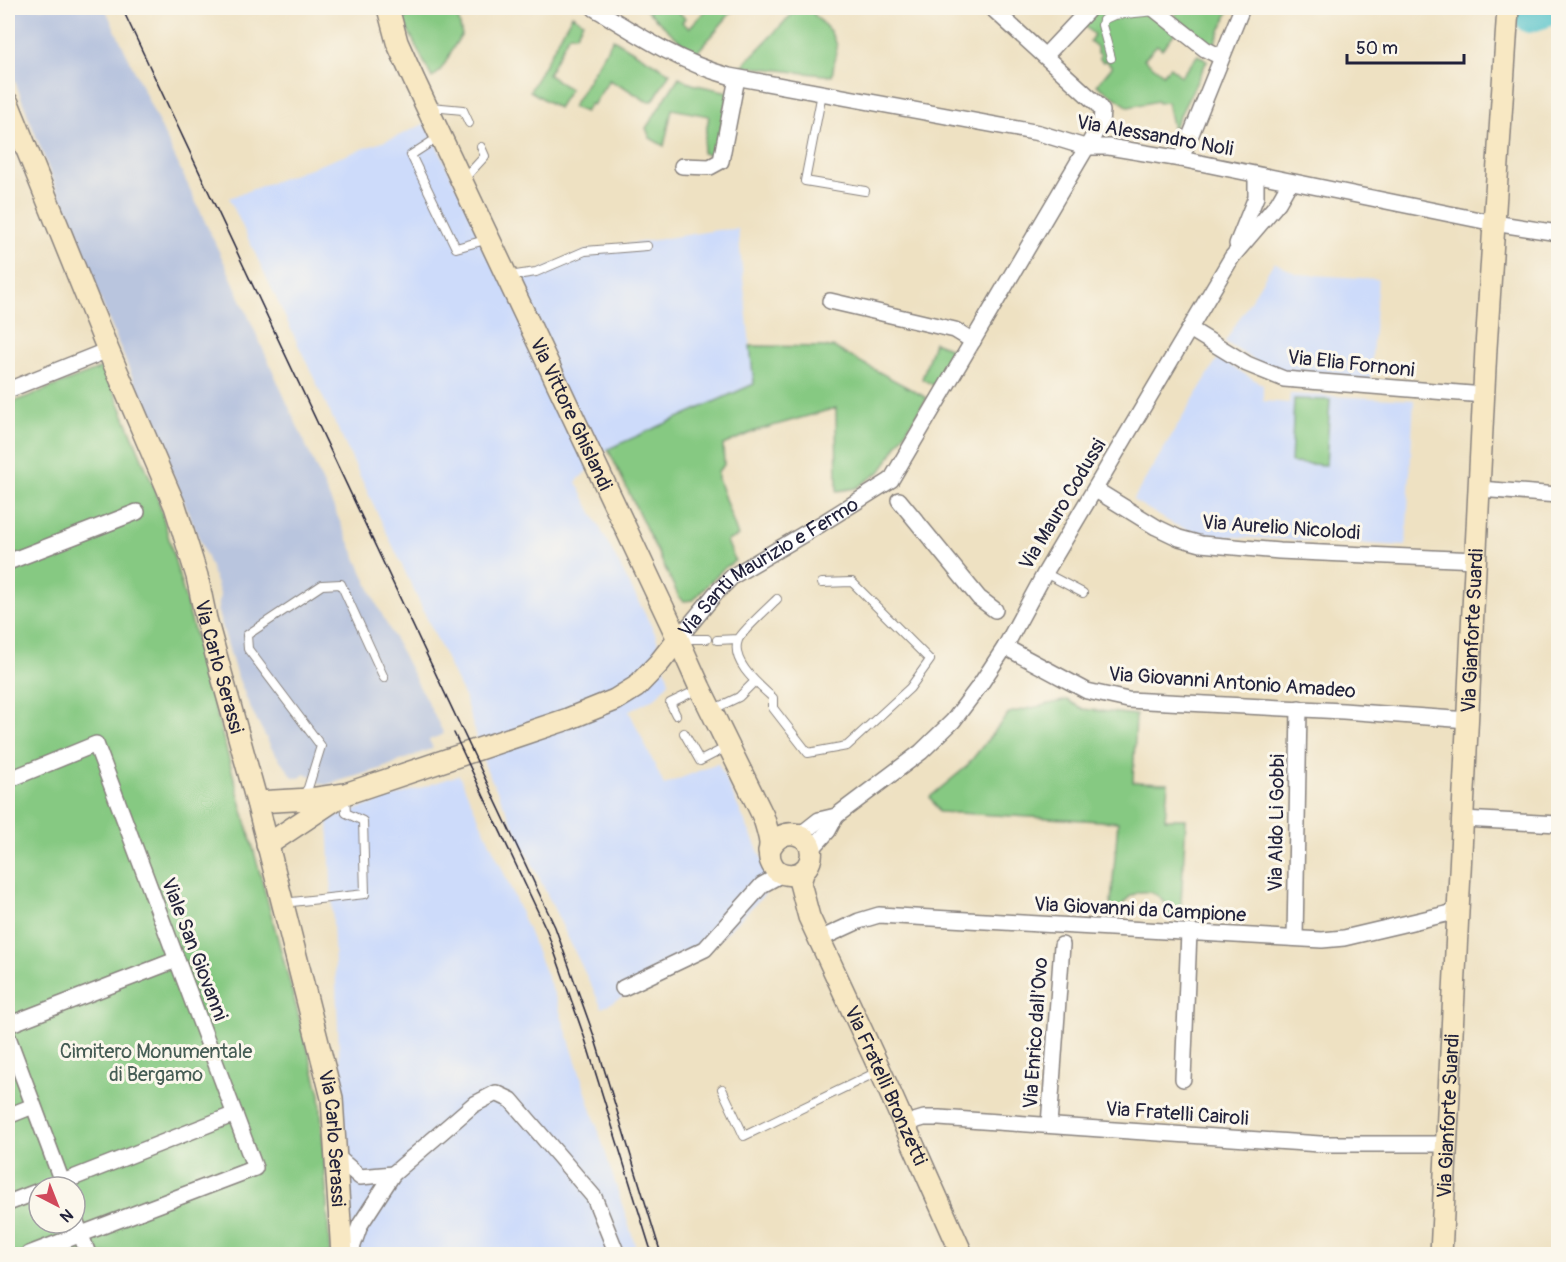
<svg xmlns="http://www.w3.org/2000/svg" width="1566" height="1262" viewBox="0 0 1566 1262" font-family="Pangolin,sans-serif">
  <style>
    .built { fill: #cddbfa }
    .industrial { fill: #b9c5de }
    .green { fill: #86c982; stroke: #54765e; stroke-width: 1.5; fill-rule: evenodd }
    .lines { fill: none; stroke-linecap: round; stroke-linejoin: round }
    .river { stroke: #54c2c9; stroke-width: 28 }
    .lane-casing { stroke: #88827e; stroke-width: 10 }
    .street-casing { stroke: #88827e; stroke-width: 18 }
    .secondary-casing { stroke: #88827e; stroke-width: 24 }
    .lane { stroke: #fff; stroke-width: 8 }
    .street { stroke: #fff; stroke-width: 15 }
    .secondary { stroke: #f8e8c3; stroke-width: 21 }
    .tram { stroke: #22223b; stroke-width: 1.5 }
    .labels { text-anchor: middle; stroke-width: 6; stroke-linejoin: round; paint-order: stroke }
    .street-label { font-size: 20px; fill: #22223b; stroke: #fbf7ec }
    .park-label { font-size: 20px; fill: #455c54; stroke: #fbf7ec }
  </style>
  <rect width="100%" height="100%" fill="#fbf7ec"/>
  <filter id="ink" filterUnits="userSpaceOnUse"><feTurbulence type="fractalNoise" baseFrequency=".0167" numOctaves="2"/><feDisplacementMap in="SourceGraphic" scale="12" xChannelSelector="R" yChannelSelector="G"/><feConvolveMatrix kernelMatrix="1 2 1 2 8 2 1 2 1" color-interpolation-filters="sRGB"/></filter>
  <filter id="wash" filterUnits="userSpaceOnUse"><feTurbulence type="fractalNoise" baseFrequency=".008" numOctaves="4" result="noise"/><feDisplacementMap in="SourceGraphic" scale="24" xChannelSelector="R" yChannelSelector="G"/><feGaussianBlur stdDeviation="1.35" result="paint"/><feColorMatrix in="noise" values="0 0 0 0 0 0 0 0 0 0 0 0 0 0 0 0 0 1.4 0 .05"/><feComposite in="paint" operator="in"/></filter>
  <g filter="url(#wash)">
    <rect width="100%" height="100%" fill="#eee1c2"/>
    <path class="built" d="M426,123L499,276L536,272L585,251L718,230L738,229L754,384L608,449L576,482L655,633L669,682L655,698L629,711L658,772L664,785L718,763L774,885L707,952L602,1008L485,766L465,699L229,198L398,136Z
      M1274,262L1297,274L1378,279L1370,382L1286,375L1265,367L1225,342Z
      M1218,358L1263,385V401L1289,403L1290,394L1414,400L1406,546L1220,536L1195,532L1173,524L1133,500Z
      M459,775L509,884L555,996L638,1254H353L341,1089L328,819Z"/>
    <path class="industrial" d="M8,8H105L230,275L378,607L444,734L429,740L433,748L380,769L325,785L318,783L317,777L305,774L299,778L293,777L272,749L250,707L235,670L218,611L220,594L210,565L75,238L8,63Z"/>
    <path class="green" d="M400,8H456L462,35C449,49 448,67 432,78L402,18Z
      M644,8H674L685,18L682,22L689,28L708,8H735L695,55Z
      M798,8H808L830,31L837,45L832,76L742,66Z
      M1097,8H1142L1175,33L1162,49L1157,45L1144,59L1163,74L1170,67L1181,76L1198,55L1207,61L1173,129L1167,102L1158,103L1157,101L1129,107L1097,85L1112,67L1106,60L1103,62L1099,58L1101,55L1097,52V47L1090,41L1094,35L1082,23Z
      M1180,8H1230L1213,47L1174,16Z
      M572,15L583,22L576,35L570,34L568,36L548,75L570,89L558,108L530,91Z
      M613,39L670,73L653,101H646L621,85L620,86L609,80L593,105L590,104L585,112L572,107Z
      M679,77L692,84L729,92L715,156L702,153L709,116L672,109L664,146L650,138L646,128Z
      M934,342L962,353L942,390L922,379Z
      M750,346L833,347L927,398L881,471L856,488L837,491L836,408L755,431L723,445L724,465L718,471V479L738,536L727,541L735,561L723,569L693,600L684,601L679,597L608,449L754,384Z
      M104,367L157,495L320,1094L330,1254H8V404ZM39,1187H75V1223H39Z
      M1294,399L1330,400L1326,465L1291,463Z
      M1067,700L1083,709L1136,715L1133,782L1168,783L1165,819H1186L1180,919H1169C1167,884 1127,883 1118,915H1110L1118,822L939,812L930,797L966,767L1009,713Z"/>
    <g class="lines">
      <path class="river" d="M1529,19L1558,9"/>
    </g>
  </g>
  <g filter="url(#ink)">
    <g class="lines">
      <g class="lane-casing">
        <path id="lane" d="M1111,58L1102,25L1103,20L1114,15L1156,11
          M822,93L805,181L865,191
          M431,107L463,110L469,123
          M439,137L411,155L456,248L489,239
          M463,180L485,156L481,147
          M509,276L536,272L585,251L647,246
          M1045,573L1083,593
          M777,599C769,607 741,632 738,640C730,662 759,685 773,698V708L808,753L847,746L910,688L930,660L852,582L822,583
          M680,639H707
          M717,640L738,639
          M712,710L739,697L755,681
          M676,715L670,703L699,689
          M684,733L700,761L727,747
          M302,797L308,788L321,746L248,649L247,635L322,585L341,584L384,678
          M283,903L365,894L363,821L346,813L345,796
          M722,1089L744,1136L879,1071"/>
      </g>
      <g class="street-casing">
        <g id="street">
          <path d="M594,8C636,34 681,63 729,76L1039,133L1085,147H1109L1181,159L1494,223L1558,233"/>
          <path d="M1153,8L1205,49L1221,57"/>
          <path d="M1045,56L1090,8"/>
          <path d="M1181,159L1242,8"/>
          <path d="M682,166L710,167L721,161L737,78"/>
          <path d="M1237,244L1256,197V175"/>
          <path d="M830,301L955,330L973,341"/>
          <path d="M1190,329L1247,364L1284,379L1484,395"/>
          <path d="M8,390L108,350"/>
          <path d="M1479,489L1558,495"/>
          <path d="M1096,490L1156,527L1179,538L1201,544L1279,551L1476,560"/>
          <path d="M899,500L979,598L995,610"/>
          <path d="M8,562L137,512"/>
          <path id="s1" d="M678,639L716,593L733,576L821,524L891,480L1101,123L1102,111L1098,105L992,8"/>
          <path d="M1005,647L1087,691L1128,700L1343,711L1468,720"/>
          <path d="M8,780L96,744L255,1168L29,1254"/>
          <path d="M1463,819L1558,824"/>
          <path d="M793,833L805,831L819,820L836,816L921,752L953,721L980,685L1005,647L1045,573L1232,257L1278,203L1290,182"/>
          <path d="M811,850L828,831L836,816"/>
          <path d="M1295,938L1299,708"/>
          <path d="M820,939L859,921L879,915L1322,940L1344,938L1459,911"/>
          <path d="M623,988L705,949L762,885L782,874"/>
          <path d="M8,1025L176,960"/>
          <path d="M8,1037L64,1187"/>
          <path d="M1183,1079L1189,932"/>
          <path d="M8,1116L33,1106"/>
          <path d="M904,1124L924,1118H939L1320,1144H1447"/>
          <path d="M1049,1125L1062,945"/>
          <path d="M336,1156L360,1177L393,1174"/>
          <path d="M50,1187L235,1114"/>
          <path d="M8,1203L39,1191"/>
          <path d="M75,1219L88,1254"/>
          <path d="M350,1254L360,1225L393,1174L473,1105L496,1093L511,1100L594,1197L617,1254"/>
        </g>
      </g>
      <g class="secondary-casing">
        <g id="secondary">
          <path id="s2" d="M388,8L397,42L414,80L678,639L700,688L763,816C766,825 769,834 770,843C770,849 768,856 771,862C777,879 804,879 810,861C819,834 780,821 769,851"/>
          <path id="s3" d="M8,103L108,350L175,506L197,576L206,619L257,802L332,1098L342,1254"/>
          <path d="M257,802L310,799L345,794L568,719L615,700L636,687L659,663L678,639"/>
          <path d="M267,845L339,797"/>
          <path id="s4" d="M804,870L800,883L809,917L880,1070L962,1254"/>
          <path id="s5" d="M1441,1254L1486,348L1508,8"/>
        </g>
      </g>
      <use href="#lane" class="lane"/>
      <use href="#street" class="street"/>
      <use href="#secondary" class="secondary"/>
      <path class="tram" d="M122,8L555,927L594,1036L661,1254
        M454,733L547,931L585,1039L652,1254"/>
    </g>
  </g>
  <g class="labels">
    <g class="street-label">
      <text transform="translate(1155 135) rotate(10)" y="7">Via Alessandro Noli</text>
      <text transform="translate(1351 363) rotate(6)" y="7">Via Elia Fornoni</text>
      <text dy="7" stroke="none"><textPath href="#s2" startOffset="446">Via Vittore Ghislandi</textPath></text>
      <text transform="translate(1062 504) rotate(-59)" y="7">Via Mauro Codussi</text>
      <text transform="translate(1281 527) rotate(4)" y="7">Via Aurelio Nicolodi</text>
      <text dy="7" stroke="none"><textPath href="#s1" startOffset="117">Via Santi Maurizio e Fermo</textPath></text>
      <text dy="7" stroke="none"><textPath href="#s5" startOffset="624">Via Gianforte Suardi</textPath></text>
      <text dy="7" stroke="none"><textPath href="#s3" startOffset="603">Via Carlo Serassi</textPath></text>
      <text transform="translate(1232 682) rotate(4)" y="7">Via Giovanni Antonio Amadeo</text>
      <text transform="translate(1276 823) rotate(-89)" y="7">Via Aldo Li Gobbi</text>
      <text transform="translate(1140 909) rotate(3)" y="7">Via Giovanni da Campione</text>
      <text transform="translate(195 949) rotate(69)" y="7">Viale San Giovanni</text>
      <text transform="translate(1035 1033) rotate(-86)" y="7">Via Enrico dall'Ovo</text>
      <text dy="7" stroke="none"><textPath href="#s4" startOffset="234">Via Fratelli Bronzetti</textPath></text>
      <text transform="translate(1177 1113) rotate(4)" y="7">Via Fratelli Cairoli</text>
      <text dy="7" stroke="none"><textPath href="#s5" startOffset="138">Via Gianforte Suardi</textPath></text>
      <text dy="7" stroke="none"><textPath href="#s3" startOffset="1089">Via Carlo Serassi</textPath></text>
    </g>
    <g class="park-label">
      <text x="156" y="1058">Cimitero Monumentale<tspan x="156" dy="23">di Bergamo</tspan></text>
    </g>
  </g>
  <rect width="1566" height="1262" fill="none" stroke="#fbf7ec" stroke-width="30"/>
  <g transform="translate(57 1205) rotate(138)"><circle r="28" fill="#fbf7ec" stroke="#a4a2a5" stroke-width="1.5"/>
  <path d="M0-4.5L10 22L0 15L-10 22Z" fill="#d1495b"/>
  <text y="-9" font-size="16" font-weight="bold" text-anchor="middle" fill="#22223b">N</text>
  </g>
  <path d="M1347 54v9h117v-9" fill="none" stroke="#22223b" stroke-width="3"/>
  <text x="1356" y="54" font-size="18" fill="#22223b" stroke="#fbf7ec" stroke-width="4.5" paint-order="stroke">50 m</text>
</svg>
